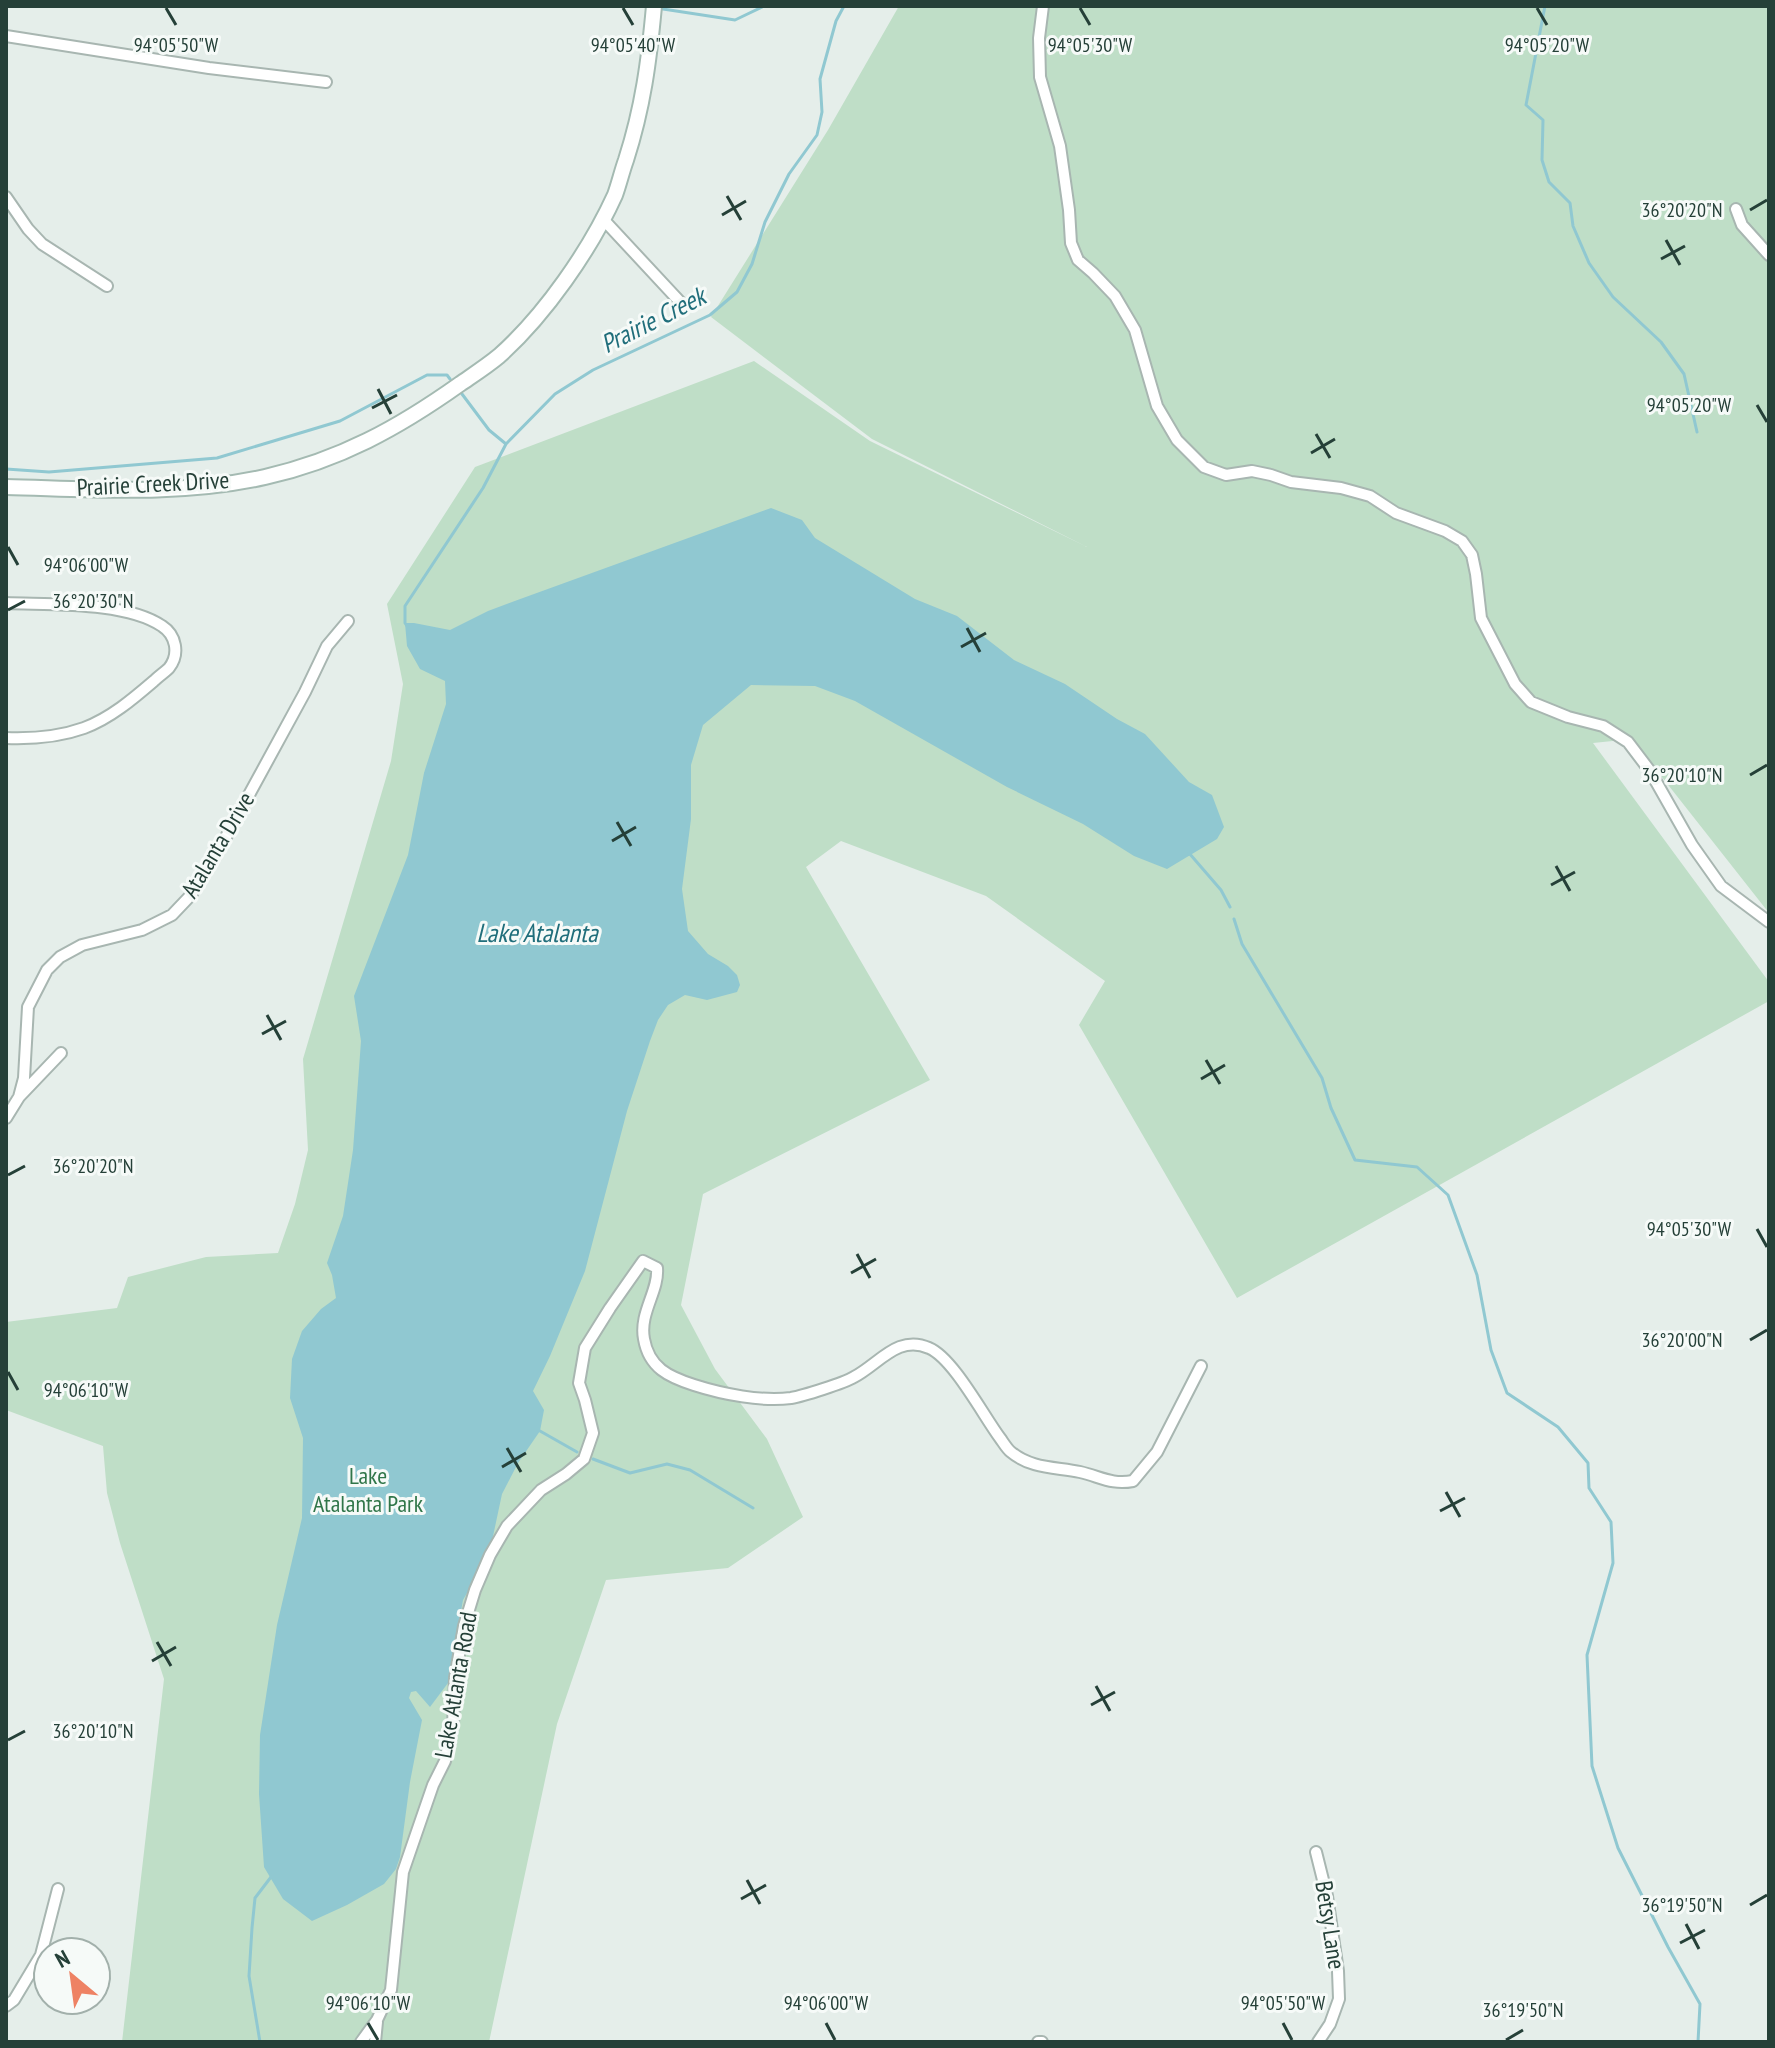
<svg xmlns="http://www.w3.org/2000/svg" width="1775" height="2048" viewBox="0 0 1775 2048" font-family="'PT Sans Narrow',sans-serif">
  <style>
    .green { fill: #bfdec7 }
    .water { fill: #90c8d1 }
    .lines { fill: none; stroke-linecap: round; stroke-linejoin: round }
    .stream { stroke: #90c8d1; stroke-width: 3 }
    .minor-casing { stroke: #a8b6b1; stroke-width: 14 }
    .secondary-casing { stroke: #a4bab2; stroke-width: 18 }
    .minor { stroke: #fff; stroke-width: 10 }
    .secondary { stroke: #fff; stroke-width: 14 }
    .ticks { fill: none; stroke: #254038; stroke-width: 3 }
    .labels { text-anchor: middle; stroke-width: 6; stroke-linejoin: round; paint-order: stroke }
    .street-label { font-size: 24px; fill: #254038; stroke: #f6faf8 }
    .park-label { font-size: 24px; fill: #307649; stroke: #f6faf8 }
    .water-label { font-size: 26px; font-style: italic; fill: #206e7b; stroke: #f6faf8 }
    .ticks-label { font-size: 20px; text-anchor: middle; fill: #254038; stroke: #f6faf8; stroke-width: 6; stroke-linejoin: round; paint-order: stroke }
  </style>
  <rect width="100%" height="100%" fill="#e5eeea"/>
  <path class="green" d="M899,6H1769V913L1632,739L1593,743L1769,982V1001L1237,1298L1079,1025L1105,981L986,896L841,841L806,867L930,1080L703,1194L681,1305L715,1369L767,1439L803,1517L728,1568L606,1580L557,1724L489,2042H122L164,1679L120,1543L107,1493L103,1446L6,1410V1322L117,1308L128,1277L206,1257L278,1253L295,1204L308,1150L303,1059L391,761L403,684L387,604L475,467L754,361L870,441L1087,547L872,439L711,317L828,130Z"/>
  <path class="water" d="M771,508L802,520L815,538L915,599L957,616L1014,660L1065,684L1117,719L1145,734L1189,782L1212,795L1224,827L1217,839L1167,869L1134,856L1083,824L1007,787L855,701L815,686L751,685L703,725L691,765V819L682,889L688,931L708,954L728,966L737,975L740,985L737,992L707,1000L685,995L668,1005L658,1020L650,1041L627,1111L585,1271L550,1356L533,1391L544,1410L540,1431L518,1463L502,1494L489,1555L463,1600L448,1683L430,1707L416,1691L411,1692L409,1698L422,1720L410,1782L400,1857L396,1869L384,1884L347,1905L312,1921L283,1899L264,1867L259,1794L260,1735L277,1625L302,1518L303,1438L290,1398L292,1359L302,1331L321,1309L336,1298L332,1275L327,1263L343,1216L353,1150L361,1041L354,996L408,855L424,773L446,704L445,681L420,669L407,646L405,623H414L450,630L488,611L523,598Z"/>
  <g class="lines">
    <path class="stream" d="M1545,6L1526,105L1543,120L1542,160L1549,182L1570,203L1573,226L1589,263L1613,297L1661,342L1684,374L1697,432
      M663,9L735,20L764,6
      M462,394L489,430L506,444
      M6,469L49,472L217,458L340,421L427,375H447L450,379
      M407,626L405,623V606L483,488L506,444L555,394L593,370L710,315L737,292L752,264L765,222L789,174L817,135L822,112L820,79L836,21L844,6
      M1189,853L1221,890L1230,907
      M1234,919L1242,944L1322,1078L1331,1108L1355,1160L1417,1167L1448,1195L1477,1275L1491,1350L1507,1393L1558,1427L1588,1463L1589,1488L1611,1522L1613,1563L1587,1655L1592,1766L1618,1848L1668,1947L1700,2004L1698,2042
      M540,1431L577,1452
      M593,1459L630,1473L667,1464L690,1470L753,1508
      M260,2042L249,1976L252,1928L255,1898L271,1877"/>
    <g class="minor-casing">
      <path id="minor" d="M1043,6L1039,38L1040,77L1060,146L1069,210L1071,243L1078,260L1093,273L1115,296L1135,330L1157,406L1177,440L1204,467L1226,475L1252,471L1271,475L1291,482L1341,488L1370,496L1396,513L1445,531L1462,541L1472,555L1476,574L1481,618L1515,684L1531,702L1568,717L1603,726L1628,742L1650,771L1692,845L1721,886L1769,922
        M6,36L209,68L326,82
        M6,197L28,229L42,244L107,286
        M1736,209L1742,225L1769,255
        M602,218L682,304
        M6,603C50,605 125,601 162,626C176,635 180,654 169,668C165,672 159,676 155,680C134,698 111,718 84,728C59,737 33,739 6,738
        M19,1097L24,1078L28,1007L47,970L60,957L82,945L142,930L172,915L191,895L226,837L305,692L327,646L348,621
        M6,1118L19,1097L61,1053
        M1316,1852L1327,1896L1338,1971L1339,1999L1330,2024L1318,2042
        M6,2006L14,2000L41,1955L58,1889
        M361,2042L377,2020L391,1990L403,1872L433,1785L445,1761L453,1724L455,1678L464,1626L475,1590L490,1555L507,1526L541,1490L566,1474L584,1459L593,1433L585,1400L579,1383L585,1348L610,1308L643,1261L657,1268C659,1291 639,1313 644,1339C649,1368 669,1377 694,1385C722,1394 762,1402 791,1398C803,1396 844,1383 854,1377C879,1364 898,1334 929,1348C953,1358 983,1415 1000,1438C1003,1442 1007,1449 1011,1452C1031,1469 1057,1467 1080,1472C1101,1477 1112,1485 1133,1481L1157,1452L1201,1366
        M375,2042L377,2022
        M1038,2042H1042"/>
    </g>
    <g class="secondary-casing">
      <path id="secondary" d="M6,487C92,489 181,496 265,477C340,460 398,428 460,384C473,375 487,366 499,356C545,315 590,250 615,195C619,184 622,171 626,160C643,107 649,61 654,6"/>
    </g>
    <use href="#minor" class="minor"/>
    <use href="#secondary" class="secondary"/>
  </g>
  <path class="ticks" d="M166,8L176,25M623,8L633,25M1080,8L1090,25M1537,8L1547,25M727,196L741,220M1750,210L1767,200M722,215L746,201M1666,240L1680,265M1661,259L1685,246M378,389L391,414M1757,405L1767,422M372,408L397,395M1316,434L1330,458M1311,453L1335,439M8,547L18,565M8,610L25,601M967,628L980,652M961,647L986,633M1750,775L1767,765M617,822L631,846M612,841L636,827M1556,866L1570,891M1551,885L1575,872M267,1015L281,1040M262,1034L286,1021M1206,1060L1220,1084M1201,1079L1225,1065M8,1175L25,1166M1757,1229L1767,1247M857,1254L870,1278M851,1273L876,1259M1750,1340L1767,1330M8,1372L18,1390M507,1448L521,1472M502,1467L526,1453M1446,1492L1460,1517M1440,1511L1465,1498M157,1642L171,1666M152,1661L176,1647M1096,1686L1110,1711M1091,1705L1115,1692M8,1740L25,1731M747,1880L760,1904M741,1899L766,1885M1750,1905L1767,1895M1686,1924L1699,1949M1680,1943L1705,1930M368,2023L378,2040M826,2023L835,2040M1283,2023L1292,2040M1506,2040L1523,2030"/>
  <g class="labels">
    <g class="street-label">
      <text transform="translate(153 484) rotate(-3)" y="8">Prairie Creek Drive</text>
      <text transform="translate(218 845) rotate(-59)" y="8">Atalanta Drive</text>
      <text transform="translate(456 1685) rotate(-80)" y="8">Lake Atlanta Road</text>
      <text transform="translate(1330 1925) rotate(81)" y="8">Betsy Lane</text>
    </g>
    <g class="park-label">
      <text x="368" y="1484">Lake<tspan x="368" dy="28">Atalanta Park</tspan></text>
    </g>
    <g class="water-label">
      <text transform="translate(653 320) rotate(-27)" y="9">Prairie Creek</text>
      <text x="537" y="942">Lake Atalanta</text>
    </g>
  </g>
  <g class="ticks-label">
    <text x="176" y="52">94°05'50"W</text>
    <text x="633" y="52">94°05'40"W</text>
    <text x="1090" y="52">94°05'30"W</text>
    <text x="1547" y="52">94°05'20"W</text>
    <text x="1682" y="217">36°20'20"N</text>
    <text x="1689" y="412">94°05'20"W</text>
    <text x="86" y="572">94°06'00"W</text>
    <text x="93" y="608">36°20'30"N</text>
    <text x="1682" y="782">36°20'10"N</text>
    <text x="93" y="1173">36°20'20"N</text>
    <text x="1689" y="1236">94°05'30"W</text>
    <text x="1682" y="1347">36°20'00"N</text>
    <text x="86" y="1397">94°06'10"W</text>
    <text x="93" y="1738">36°20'10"N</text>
    <text x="1682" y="1912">36°19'50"N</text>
    <text x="368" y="2010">94°06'10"W</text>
    <text x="826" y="2010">94°06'00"W</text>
    <text x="1283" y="2010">94°05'50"W</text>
    <text x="1523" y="2017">36°19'50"N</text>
  </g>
  <rect width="1775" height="2048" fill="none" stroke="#254038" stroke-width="16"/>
  <g transform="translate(72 1976) rotate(331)"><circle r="38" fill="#f6faf8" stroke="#a2b0ab" stroke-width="2"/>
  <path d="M0-6L14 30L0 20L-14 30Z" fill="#ee8264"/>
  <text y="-12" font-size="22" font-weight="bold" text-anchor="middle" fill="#254038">N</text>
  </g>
</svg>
